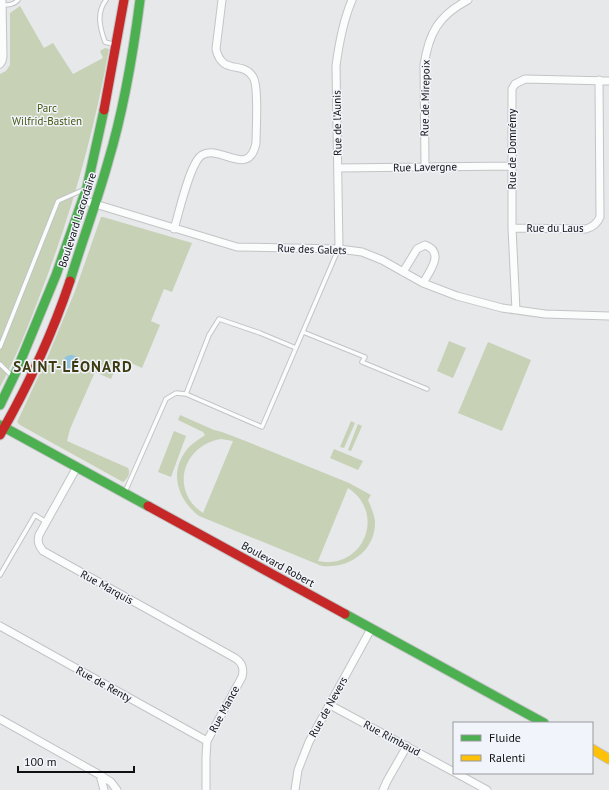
<svg xmlns="http://www.w3.org/2000/svg" width="609" height="790" viewBox="0 0 609 790" font-family="'PT Sans',sans-serif">
  <style>
    .green { fill: #c7d1b6; fill-rule: evenodd }
    .water { fill: #90c5dd }
    .lines { fill: none; stroke-linecap: round; stroke-linejoin: round }
    .lane-casing { stroke: #c2c4c6; stroke-width: 5.5 }
    .street-casing { stroke: #c2c4c6; stroke-width: 9 }
    .fast-casing { stroke: #c2c4c6; stroke-width: 11 }
    .slow-casing { stroke: #c2c4c6; stroke-width: 11 }
    .jam-casing { stroke: #c2c4c6; stroke-width: 11 }
    .lane { stroke: #fbfcfc; stroke-width: 3.5 }
    .street { stroke: #fbfcfc; stroke-width: 7 }
    .fast { stroke: #4caf50; stroke-width: 9 }
    .slow { stroke: #ffc107; stroke-width: 9 }
    .jam { stroke: #c62828; stroke-width: 9 }
    .labels { text-anchor: middle; stroke-width: 3; stroke-linejoin: round; paint-order: stroke }
    .street-label { font-size: 11px; fill: #0f1012; stroke: #f1f4fa }
    .park-label { font-size: 11px; fill: #475811; stroke: #f1f4fa }
    .district-label { font-size: 15px; font-weight: bold; letter-spacing: 1px; fill: #3e3b11; stroke: #f1f4fa }
  </style>
  <rect width="100%" height="100%" fill="#e6e8ea"/>
  <path class="green" d="M20,6L44,48L53,43L73,74L103,58L100,51L105,48L109,49C94,133 71,215 40,295C28,326 16,358 0,387V74L6,71L10,65V13Z
    M101,217H103L192,243L172,292L164,289L151,321L160,325L142,368L120,358L111,379L95,372L70,429L67,441L128,468C131,474 127,479 123,482L20,425L17,422L48,356L75,291Z
    M449,341L466,348L453,378L437,371Z
    M488,342L531,360L502,431L458,413Z
    M180,415L214,430L222,432L248,442L349,483L371,495L368,500C371,507 374,514 375,521C376,551 349,569 322,566L199,516C176,498 168,469 190,446C194,442 200,439 205,435L203,432L178,420ZM221,439L233,441L203,513C169,491 183,445 221,439ZM348,488C387,513 363,571 318,561Z
    M351,421L355,423L344,448L340,447Z
    M358,424L362,426L351,451L348,450Z
    M174,431L186,436L171,477L158,472Z
    M334,449L363,461L358,470L330,458Z"/>
  <path class="water" d="M63 363a8 8 0 1 1 16 0a8 8 0 1 1-16 0Z"/>
  <g class="lines">
    <g class="lane-casing">
      <path id="lane" d="M106,0C96,13 100,28 105,42L116,45
        M2,5C8,5 14,5 18,0
        M303,332L365,357L362,362L427,389
        M0,347L58,201L85,189
        M0,364L13,377
        M186,394L209,335L219,319L260,333L296,348
        M125,492L166,399L176,393L186,394L262,427L338,250
        M0,575L35,515L46,522"/>
    </g>
    <g class="street-casing">
      <path id="street" d="M0,64L2,61L3,56L2,0
        M425,166L424,65C429,33 438,16 468,0
        M338,168L512,166
        M82,200L237,247L339,249L362,252L382,260L423,283L457,296L502,308L545,314L609,316
        M512,228L586,229C593,227 597,224 600,217L599,80
        M174,229C179,213 190,162 202,155C220,144 249,179 256,143C256,130 259,86 253,77C243,60 222,76 216,49L222,0
        M339,249L336,66C339,43 343,21 352,0
        M403,272L417,249L425,245C445,252 430,271 423,283
        M516,310L512,228V89L515,84L525,79L609,81
        M77,467L39,535C37,542 39,546 43,551L235,658C243,663 244,669 242,677L207,741L206,757V790
        M0,626L207,741
        M330,705L454,772
        M0,719L100,775L111,782L117,790
        M456,773L487,790
        M100,775L104,790
        M295,790L298,770L309,742L371,629
        M383,790L387,781L407,746"/>
    </g>
    <g class="fast-casing">
      <path id="fast" d="M70,281C82,241 97,202 108,162C124,109 133,55 140,0
        M0,405L16,372L56,275L87,187L104,110
        M0,425L148,506
        M345,614L544,723"/>
    </g>
    <g class="slow-casing">
      <path id="slow" d="M592,749L609,759"/>
    </g>
    <g class="jam-casing">
      <path id="jam" d="M104,110L124,0
        M0,435C28,386 52,335 70,281
        M148,506L345,614"/>
    </g>
    <use href="#lane" class="lane"/>
    <use href="#street" class="street"/>
    <use href="#fast" class="fast"/>
    <use href="#slow" class="slow"/>
    <use href="#jam" class="jam"/>
  </g>
  <g class="labels">
    <g class="street-label">
      <text transform="translate(425 98) rotate(-89)" y="4">Rue de Mirepoix</text>
      <text transform="translate(337 123) rotate(-91)" y="4">Rue de l'Aunis</text>
      <text transform="translate(512 149) rotate(-90)" y="4">Rue de Domrémy</text>
      <text transform="translate(425 167) rotate(-1)" y="4">Rue Lavergne</text>
      <text transform="translate(77 220) rotate(-72)" y="4">Boulevard Lacordaire</text>
      <text x="555" y="232">Rue du Laus</text>
      <text transform="translate(312 249) rotate(2)" y="4">Rue des Galets</text>
      <text transform="translate(278 564) rotate(29)" y="4">Boulevard Robert</text>
      <text transform="translate(107 587) rotate(29)" y="4">Rue Marquis</text>
      <text transform="translate(104 684) rotate(29)" y="4">Rue de Renty</text>
      <text transform="translate(328 707) rotate(-61)" y="4">Rue de Nevers</text>
      <text transform="translate(224 709) rotate(-62)" y="4">Rue Mance</text>
      <text transform="translate(392 738) rotate(28)" y="4">Rue Rimbaud</text>
    </g>
    <g class="park-label">
      <text x="47" y="112">Parc<tspan x="47" dy="13">Wilfrid-Bastien</tspan></text>
    </g>
    <g class="district-label">
      <text x="73" y="372">SAINT-LÉONARD</text>
    </g>
  </g>
  <rect x="453" y="722" width="140" height="52" fill="#f1f4fa" stroke="#97999d"/>
  <rect x="461" y="735" width="20" height="6" fill="#4caf50" stroke="#97999d"/>
  <text x="489" y="742" font-size="12" fill="#0f1012">Fluide</text>
  <rect x="461" y="755" width="20" height="6" fill="#ffc107" stroke="#97999d"/>
  <text x="489" y="762" font-size="12" fill="#0f1012">Ralenti</text>
  <path d="M18 766v6h116v-6" fill="none" stroke="#0f1012" stroke-width="2"/>
  <text x="24" y="766" font-size="12" fill="#0f1012" stroke="#f1f4fa" stroke-width="3" paint-order="stroke">100 m</text>
</svg>
